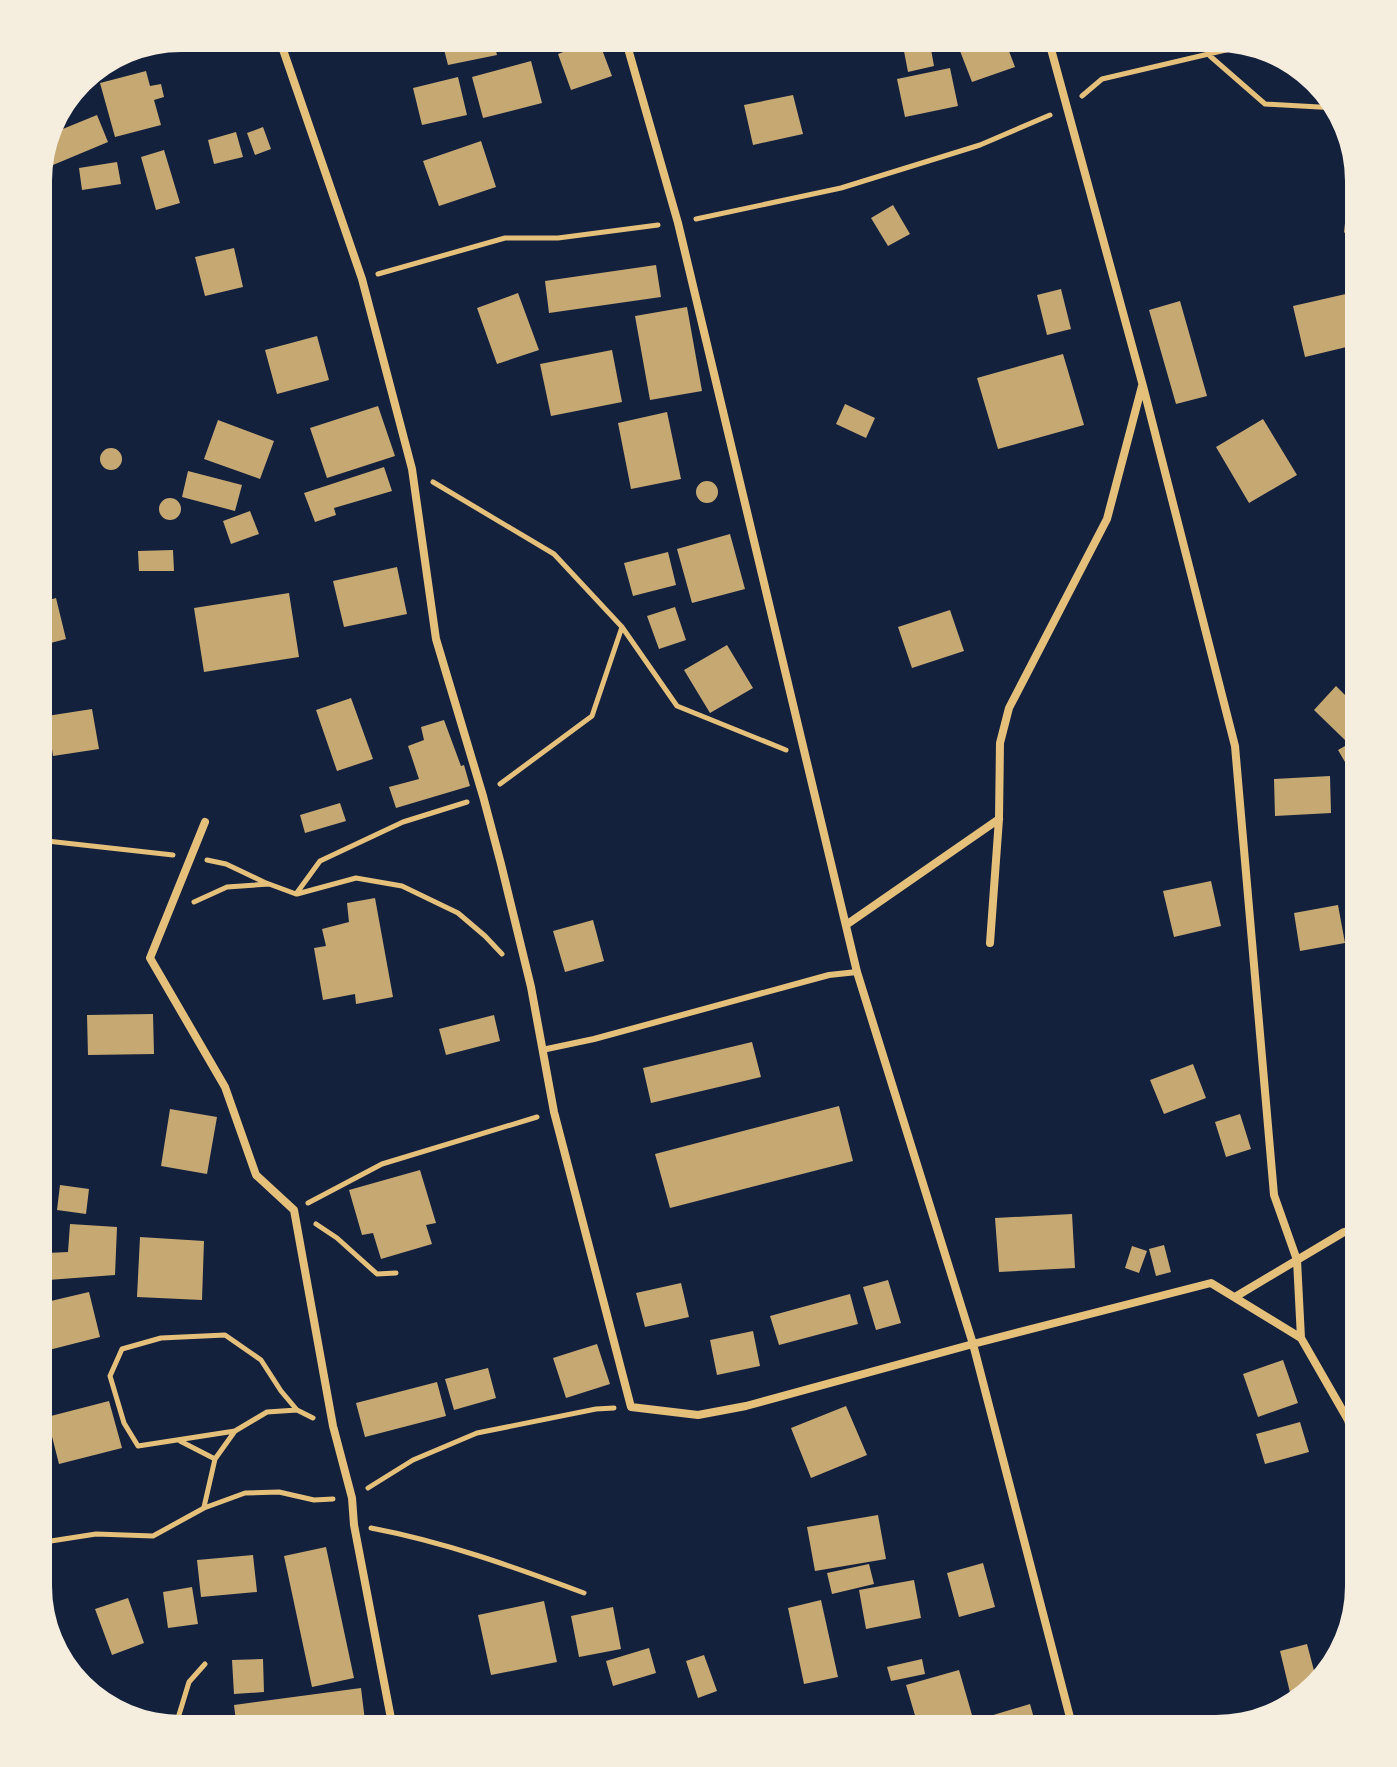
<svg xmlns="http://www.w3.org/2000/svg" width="1397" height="1767" viewBox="0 0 1397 1767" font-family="Helvetica,sans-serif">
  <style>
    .building { fill: #c6a872 }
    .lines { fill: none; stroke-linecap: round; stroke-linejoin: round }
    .path { stroke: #e5c07b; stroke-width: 5 }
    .service { stroke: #e5c07b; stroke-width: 6 }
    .minor { stroke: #e5c07b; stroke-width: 8 }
  </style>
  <rect width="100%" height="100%" fill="#14213d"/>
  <path class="building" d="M441,38H493L497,55L448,65Z
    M915,38H929L934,66L908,72L902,41Z
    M955,38H1004L1015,67L972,82Z
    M1189,38H1212L1198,49Z
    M598,39L612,76L571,90L558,54Z
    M531,61L542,103L483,118L472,77Z
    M950,68L958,106L905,117L897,79Z
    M146,71L150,86L161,84L164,97L154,100L161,125L115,137L100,83Z
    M458,77L467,115L422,125L413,88Z
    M793,95L803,134L753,145L744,105Z
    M97,115L108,142L53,165L45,147L48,135Z
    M263,127L271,149L255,155L247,133Z
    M236,132L243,157L214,164L208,140Z
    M481,141L496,187L439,206L423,161Z
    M164,150L180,203L156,210L141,157Z
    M117,162L121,184L82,190L79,168Z
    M893,205L910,234L888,246L871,218Z
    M1351,218L1359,219V237L1357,239L1349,238L1344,232L1345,223Z
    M234,248L243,287L205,296L195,257Z
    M656,265L661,297L549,313L545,281Z
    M1061,289L1071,329L1047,335L1037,295Z
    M1359,291V344L1305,357L1293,306Z
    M518,293L539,350L497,364L477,308Z
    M1180,301L1207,396L1176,404L1149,310Z
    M687,307L702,391L650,400L635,316Z
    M317,336L329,380L277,394L265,350Z
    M612,350L622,402L551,416L540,364Z
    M1063,354L1084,425L998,449L977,378Z
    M1359,363V391L1354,392L1349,365Z
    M845,404L875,418L866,438L836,424Z
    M378,406L395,456L327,478L310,428Z
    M667,412L681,479L631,489L618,423Z
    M1263,419L1297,475L1249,503L1216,447Z
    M218,420L274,441L260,479L204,459Z
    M100 459a11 11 0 1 1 22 0a11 11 0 1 1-22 0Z
    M384,467L392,491L334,508L336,515L315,522L304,493Z
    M188,471L242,485L235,511L182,497Z
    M696 492a11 11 0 1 1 22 0a11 11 0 1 1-22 0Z
    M159 509a11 11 0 1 1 22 0a11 11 0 1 1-22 0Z
    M250,511L259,534L231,544L223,521Z
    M730,534L745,589L692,603L677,549Z
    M173,550L174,571H139L138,551Z
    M668,552L676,585L633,596L624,563Z
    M397,567L407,614L344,627L333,581Z
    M289,593L299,657L204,672L194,608Z
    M56,598L66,639L39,646L38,603Z
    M675,607L686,640L659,649L647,616Z
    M950,610L964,651L912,668L898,627Z
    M727,645L753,688L710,713L684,670Z
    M1336,686L1359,709V729L1347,742L1314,710Z
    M351,698L373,759L337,771L316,710Z
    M92,709L99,749L53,756L47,716Z
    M444,720L461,766L464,765L470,786L396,808L389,787L419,779L408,746L424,740L421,727Z
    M1359,738V786L1338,750Z
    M1330,776L1331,813L1275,816L1274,779Z
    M340,803L346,821L305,833L300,815Z
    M1211,881L1221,926L1174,937L1163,891Z
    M375,898L393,997L356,1004L355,994L323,1000L314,948L326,946L322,929L349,922L347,903Z
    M1338,905L1345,943L1300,951L1294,913Z
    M593,920L604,961L565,972L553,931Z
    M153,1014L154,1054L88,1055L87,1015Z
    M494,1015L500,1041L446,1055L439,1029Z
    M752,1042L761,1077L651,1103L643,1068Z
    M1193,1064L1206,1098L1164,1114L1150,1080Z
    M839,1106L853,1161L670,1208L655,1154Z
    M170,1109L217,1117L207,1174L161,1166Z
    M1240,1114L1251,1149L1226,1157L1215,1122Z
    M420,1170L436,1223L426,1225L432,1244L381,1259L373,1233L362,1235L349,1190Z
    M60,1185L89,1189L86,1214L57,1210Z
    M1072,1214L1075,1268L999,1272L995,1218Z
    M70,1224L117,1227L115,1275L48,1280L47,1253L68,1252Z
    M140,1237L204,1241L202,1300L137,1297Z
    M1164,1245L1171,1272L1156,1276L1149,1249Z
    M1132,1246L1147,1251L1139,1273L1125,1268Z
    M888,1280L901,1323L876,1330L863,1287Z
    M681,1283L689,1317L645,1327L636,1293Z
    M89,1292L100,1337L41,1352L38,1339V1304Z
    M850,1294L858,1324L779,1345L770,1316Z
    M753,1331L760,1366L717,1375L710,1340Z
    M597,1344L610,1384L566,1398L553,1358Z
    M1283,1360L1298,1403L1258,1417L1243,1374Z
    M488,1368L496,1398L454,1410L445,1379Z
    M437,1382L446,1416L365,1437L356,1403Z
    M109,1401L122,1448L59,1464L47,1417Z
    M846,1406L867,1455L811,1478L791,1428Z
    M1300,1422L1309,1452L1265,1464L1256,1434Z
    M38,1423H40L45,1461L38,1462Z
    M878,1515L886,1559L815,1571L807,1527Z
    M326,1547L354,1678L312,1687L284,1556Z
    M253,1555L257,1592L201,1597L197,1560Z
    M983,1563L995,1607L959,1617L947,1573Z
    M869,1564L874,1584L832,1594L827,1573Z
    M914,1580L921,1618L866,1629L859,1590Z
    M192,1587L198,1624L168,1628L163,1592Z
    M128,1598L144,1643L112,1655L95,1609Z
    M821,1600L838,1677L804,1684L788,1608Z
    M544,1601L557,1662L491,1675L478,1615Z
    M613,1607L621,1649L579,1657L571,1616Z
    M1307,1644L1317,1682L1293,1705L1280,1651Z
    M649,1648L656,1673L613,1686L606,1661Z
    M704,1655L717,1691L698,1698L686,1661Z
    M263,1659L264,1692L234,1694L232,1660Z
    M922,1659L925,1674L891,1681L887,1667Z
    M959,1670L974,1722L951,1729H919L906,1685Z
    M361,1688L366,1729H237L234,1705Z
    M1030,1704L1037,1729H994L990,1716Z"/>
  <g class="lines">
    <path class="path" d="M1210,56L1265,104L1337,108
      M1082,96L1102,79L1247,45
      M696,219L841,188L980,145L1050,115
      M378,274L505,238H558L658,225
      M433,482L554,554L622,627L677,706L786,750
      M500,784L592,716L622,627
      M38,840L173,855
      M207,860L226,864L268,884
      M297,894L356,878L402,886L458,913L485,936L502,954
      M194,902L227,887L269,884L296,894L320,861L403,822L467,802
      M308,1203L382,1164L537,1117
      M316,1224L337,1238L377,1274L396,1273
      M297,1410L281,1391L261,1360L225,1335L161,1338L122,1349L110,1376L124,1423L138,1446L235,1431L267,1412L297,1410L313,1418
      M180,1441L215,1459
      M368,1488L413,1460L477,1433L596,1409L614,1408
      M204,1507L215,1459L235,1431
      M371,1528C445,1542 514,1567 584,1593
      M38,1543L96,1534L153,1536L204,1508L245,1493L279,1492L314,1500L333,1499
      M175,1728L189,1682L205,1664"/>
    <path class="service" d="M542,1050L594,1039L829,975L857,972"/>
    <path class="minor" d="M279,38L362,279L412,469L436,639L483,796L501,864L531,987L554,1112L631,1407L698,1415L746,1406L973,1344L1211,1283L1301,1338L1348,1420L1359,1459
      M625,38L678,223L857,972L973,1344L1073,1729
      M1048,38L1143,386L1235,746L1274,1195L1297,1260L1301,1338
      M205,822L150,958L225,1087L256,1175L294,1210L333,1426L352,1498L354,1525L393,1729
      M846,925L999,819
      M990,943L999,819L1000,743L1009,708L1107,519L1142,386
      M1235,1297L1344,1232L1359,1228"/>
  </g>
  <path d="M0 0H1397V1767H0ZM181 52H1216A129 129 0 0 1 1345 181V1586A129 129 0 0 1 1216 1715H181A129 129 0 0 1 52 1586V181A129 129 0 0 1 181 52Z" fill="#f5edde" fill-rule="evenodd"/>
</svg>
